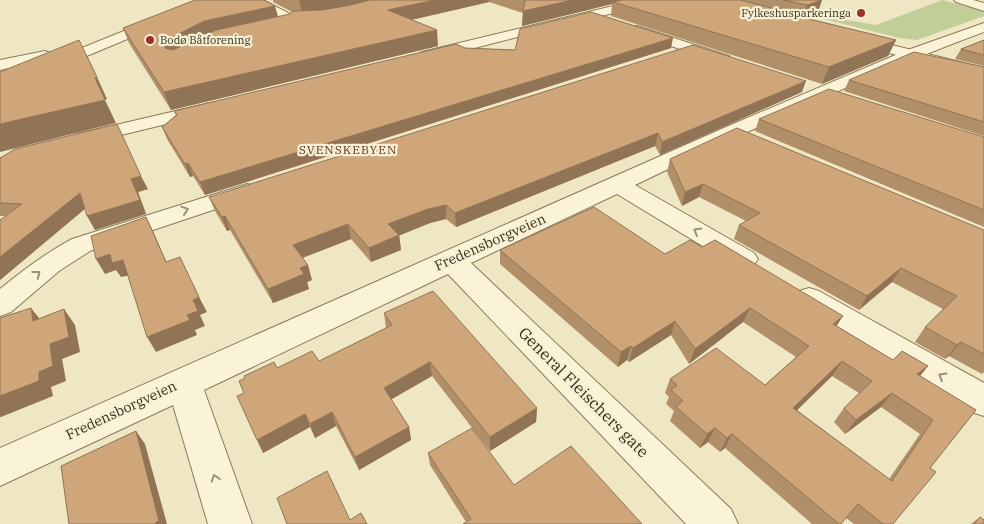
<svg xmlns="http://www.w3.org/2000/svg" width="984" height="524" viewBox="0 0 984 524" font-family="'IBM Plex Serif',serif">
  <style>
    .green { fill: #c1ce97 }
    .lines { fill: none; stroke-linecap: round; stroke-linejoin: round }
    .minor-casing { stroke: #8a795a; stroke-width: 2 }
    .tertiary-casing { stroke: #8a795a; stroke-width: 2 }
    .minor { fill: #faf3d7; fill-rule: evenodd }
    .tertiary { fill: #faf3d7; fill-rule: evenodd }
    .wall { fill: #b18f68; fill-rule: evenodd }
    .shaded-wall { fill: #907455 }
    .building { fill: #cea679; stroke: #907455; fill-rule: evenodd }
    .oneway { stroke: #9a917a }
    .poi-dot { fill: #9b3428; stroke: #f6f0d4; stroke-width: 2 }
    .labels { text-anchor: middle; stroke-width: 4.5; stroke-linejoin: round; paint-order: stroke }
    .far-poi-label { font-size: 11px; fill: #3a2f1e; stroke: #f6f0d4; text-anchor: end }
    .far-neighbourhood-label { font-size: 12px; letter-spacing: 1px; fill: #68351c; stroke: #f6f0d4 }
    .street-label { font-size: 14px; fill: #3a2f1e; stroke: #f6f0d4 }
    .near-street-label { font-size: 16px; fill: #3a2f1e; stroke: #f6f0d4 }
  </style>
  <rect width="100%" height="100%" fill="#efe7c4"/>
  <path class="green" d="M942,0L984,11V16L917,40L900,38L815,17L822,16L876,25Z"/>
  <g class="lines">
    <g class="minor-casing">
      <path id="minor" d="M248,0H263L294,16L320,14L326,18L320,22L292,24Z
        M638,0H659L657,2L427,60L422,58L419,55L422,52Z
        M954,0H973L984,3V11L956,2Z
        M161,16L166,17L167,20L166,23L0,92V81Z
        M984,23V32C865,76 750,130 635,185L754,253L758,259L754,265L744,268L734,265L617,194L471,263L731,509L738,524H686L448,274L204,390L252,524H208L173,405L0,486V448L726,127L905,51Z
        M637,26L729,56L732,59L729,62H719L632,33L630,30L632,27Z
        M45,51L50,53L53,56L50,59L0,70V60Z
        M210,103L216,104L219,108L216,112L84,144L77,142L74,138L77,134Z
        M247,184L255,186L259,191L255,196L90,251L59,271L11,312L0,316V289C23,270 46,253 72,239Z
        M809,288L819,291L984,383V416L971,412L799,305L794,298L799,291Z"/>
    </g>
    <g class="tertiary-casing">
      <path id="tertiary" d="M856,36L984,68V78L851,43L849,40L851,37Z"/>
    </g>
    <use href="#minor" class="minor"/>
    <use href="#tertiary" class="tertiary"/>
  </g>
  <path class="wall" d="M273,0H822L817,14L807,18L896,40L888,56L822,84L611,16L612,4L522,26L523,13L489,2L411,20L438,46L171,110L129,43L123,28L278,17L290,14L292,12L273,2Z
    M984,40V66L955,59L961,49Z
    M465,48L515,50L671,48L205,195L193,176L190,177L167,139L162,127L176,115L174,111Z
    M984,67V136L844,91L849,80Z
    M802,92L660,155L655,146L456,227L446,219L430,223L399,235L401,250L371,262L351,239L302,258L312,280L307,282L309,289L273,303L230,230L227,231L215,211L209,197Z
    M759,119L984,137V227L755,131Z
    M0,158L148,189L138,192L146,214L95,230L85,209L0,280L6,216H0Z
    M670,159L984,230V372L982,374L949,356L945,359L915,342L925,327L943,309L892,282L859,310L734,239L739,225L746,221L699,197L682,206L667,172Z
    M500,250L665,254L837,326L893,360L928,366L920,376L976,410L930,468L893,524H854L846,518L841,524H812L725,448L720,452L708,442L700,448L670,421L674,411L666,404L669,397L665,393L670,379L765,385L796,357L743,322L689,364L671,335L629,362L627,360L618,367L500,264ZM832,376L859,393L844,408L834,422L845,434L881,407L920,434L889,479L797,410Z
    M384,313L537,408L536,422L490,451L432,376L391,399L409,427L411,440L359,470L336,426L315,438L310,427L263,453L244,393L277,368L319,361L386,328Z
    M428,453L514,485L466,522L430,465Z
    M980,517L984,524H971Z"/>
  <path class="shaded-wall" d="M299,0H391L302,14Z
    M435,0H489V2L389,25L388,10Z
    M573,0H630L613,2L612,4L522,26L523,11Z
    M822,0L817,14L802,20L807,5Z
    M275,6L279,20L169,59L163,42L204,21Z
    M437,30L438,46L171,110L164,92Z
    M673,38L671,48L205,195L200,182Z
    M896,40L888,56L822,84L829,67Z
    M97,77L107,99L105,100L95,78Z
    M806,81L802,92L660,155L662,142Z
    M105,100L116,123L0,152V124Z
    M658,133L655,146L456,227L455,213Z
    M188,163L193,176L190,177L185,164Z
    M141,176L148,189L138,192L146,214L95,230L87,216L131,179Z
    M703,184L699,197L682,206L685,192Z
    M80,193L88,206L0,280V257Z
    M446,205V219L430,223L391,239L388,224L428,209Z
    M225,216L230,230L227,231L222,217Z
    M146,217L153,231L173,277L166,262Z
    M348,224L351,239L297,260L293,245Z
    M399,235L401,250L371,262L369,248Z
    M110,254L123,260L131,275L121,277L116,270L105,274L96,259Z
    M308,265L312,280L307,282L309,289L273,303L268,289L300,268Z
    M901,268L892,282L859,310L867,296Z
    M199,297L207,312L200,315L205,326L195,330L197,335L156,352L147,337L187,315L193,300Z
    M31,308L43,323L33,321Z
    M750,308L743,322L689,364L695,349Z
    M64,309L75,325L80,352L62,359L66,381L51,387L53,396L1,417H0V396L39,372Z
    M843,316L834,330L833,324Z
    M675,321L671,335L629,362L633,348Z
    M961,342L949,356L945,359L957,345Z
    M631,346L627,360L618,367L621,352Z
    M842,361L832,376L785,422L793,408Z
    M430,362L432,376L387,402L384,388Z
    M928,366L916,381L917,374Z
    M892,393L881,407L845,434L856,420Z
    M537,408L536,422L490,451V437Z
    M332,412L336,426L315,438L310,424Z
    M305,414L310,427L263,453L257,440Z
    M409,427L411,440L359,470L355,457Z
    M715,428L708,442L700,448L707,434Z
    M136,431L145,444L167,524H156Z
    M732,434L725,448L720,452L727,438Z"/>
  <path class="building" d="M195,0H264L275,6L204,21L163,42L165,48L173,50L216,30L290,14L293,11L322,10L351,5L370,0H435L388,10L437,30L164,92L123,28Z
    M525,0H573L523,11Z
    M621,0H740L787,12L784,13L896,40L829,67L613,2Z
    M783,0H822L807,5Z
    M591,12L673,38L200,182L188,163L185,164L162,127L177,115L174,111L456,44L465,48L515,50L520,29Z
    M79,40L97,77L95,78L105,100L0,124V72Z
    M984,40V55L961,49Z
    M693,45L806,81L662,142L658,133L455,213L446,205L428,209L388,224L399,235L369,248L348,224L293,245L308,265L300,268L304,274L268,289L225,216L222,217L209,197Z
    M914,52L984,67V122L849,80Z
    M829,89L984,137V210L759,119Z
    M117,124L141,176L131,179L140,200L87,216L80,193L0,257V220L22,204L0,203V158L15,149Z
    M737,128L984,230V354L961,342L957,345L925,327L957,296L901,268L867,296L739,225L760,213L703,184L685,192L670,159Z
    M594,207L665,254L690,240L702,247L715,240L843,316L833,324L893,360L902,351L928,366L917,374L976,410L930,468L936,472L893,524H883L858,504L841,524H839L732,434L727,438L715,428L707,434L676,407L683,401L671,390L677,385L670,379L716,348L765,385L809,346L750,308L695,349L675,321L633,348L631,346L621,352L500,250ZM842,361L872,381L844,408L856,420L892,393L933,420L892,481L793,408Z
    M146,217L166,262L180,257L199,297L193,300L198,311L187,315L190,320L147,337L123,260L112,263L110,254L96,259L91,236Z
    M433,291L537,408L490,437L430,362L384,388L409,427L355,457L332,412L310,424L305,414L257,440L237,396L244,393L239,381L245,378L244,376L274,362L277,368L312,351L319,361L392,325L384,313Z
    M31,308L33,321L64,309L69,337L50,344L53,366L39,372V381L0,396V318Z
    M472,428L514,485L571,446L642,524H463L471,519L428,453Z
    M136,431L159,521L156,522V524H69L61,466Z
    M327,471L350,520L361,513L367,524H287L277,498Z
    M980,517L984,520V524H974Z"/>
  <defs><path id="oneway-chevron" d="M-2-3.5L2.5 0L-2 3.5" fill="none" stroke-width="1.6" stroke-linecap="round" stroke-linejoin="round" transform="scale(1.25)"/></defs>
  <g class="oneway">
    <use href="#oneway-chevron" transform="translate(185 210) rotate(-18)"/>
    <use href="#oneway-chevron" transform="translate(697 231) rotate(-149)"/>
    <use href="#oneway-chevron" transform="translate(37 274) rotate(-38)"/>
    <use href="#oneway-chevron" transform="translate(942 376) rotate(-149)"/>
    <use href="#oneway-chevron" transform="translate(215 478) rotate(-108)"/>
  </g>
  <g class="poi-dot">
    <circle cx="861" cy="13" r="5"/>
    <circle cx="150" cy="40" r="5"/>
  </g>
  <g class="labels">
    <g class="far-poi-label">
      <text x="851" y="17">Fylkeshusparkeringa</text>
      <text x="160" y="44" text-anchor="start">Bodø Båtforening</text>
    </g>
    <g class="far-neighbourhood-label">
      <text x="348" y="154">SVENSKEBYEN</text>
    </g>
    <g class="street-label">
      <text transform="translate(490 242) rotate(-24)" y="5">Fredensborgveien</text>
      <text transform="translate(121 410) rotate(-25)" y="5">Fredensborgveien</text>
    </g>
    <g class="near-street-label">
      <text transform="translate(584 392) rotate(45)" y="6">General Fleischers gate</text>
    </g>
  </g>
</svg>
